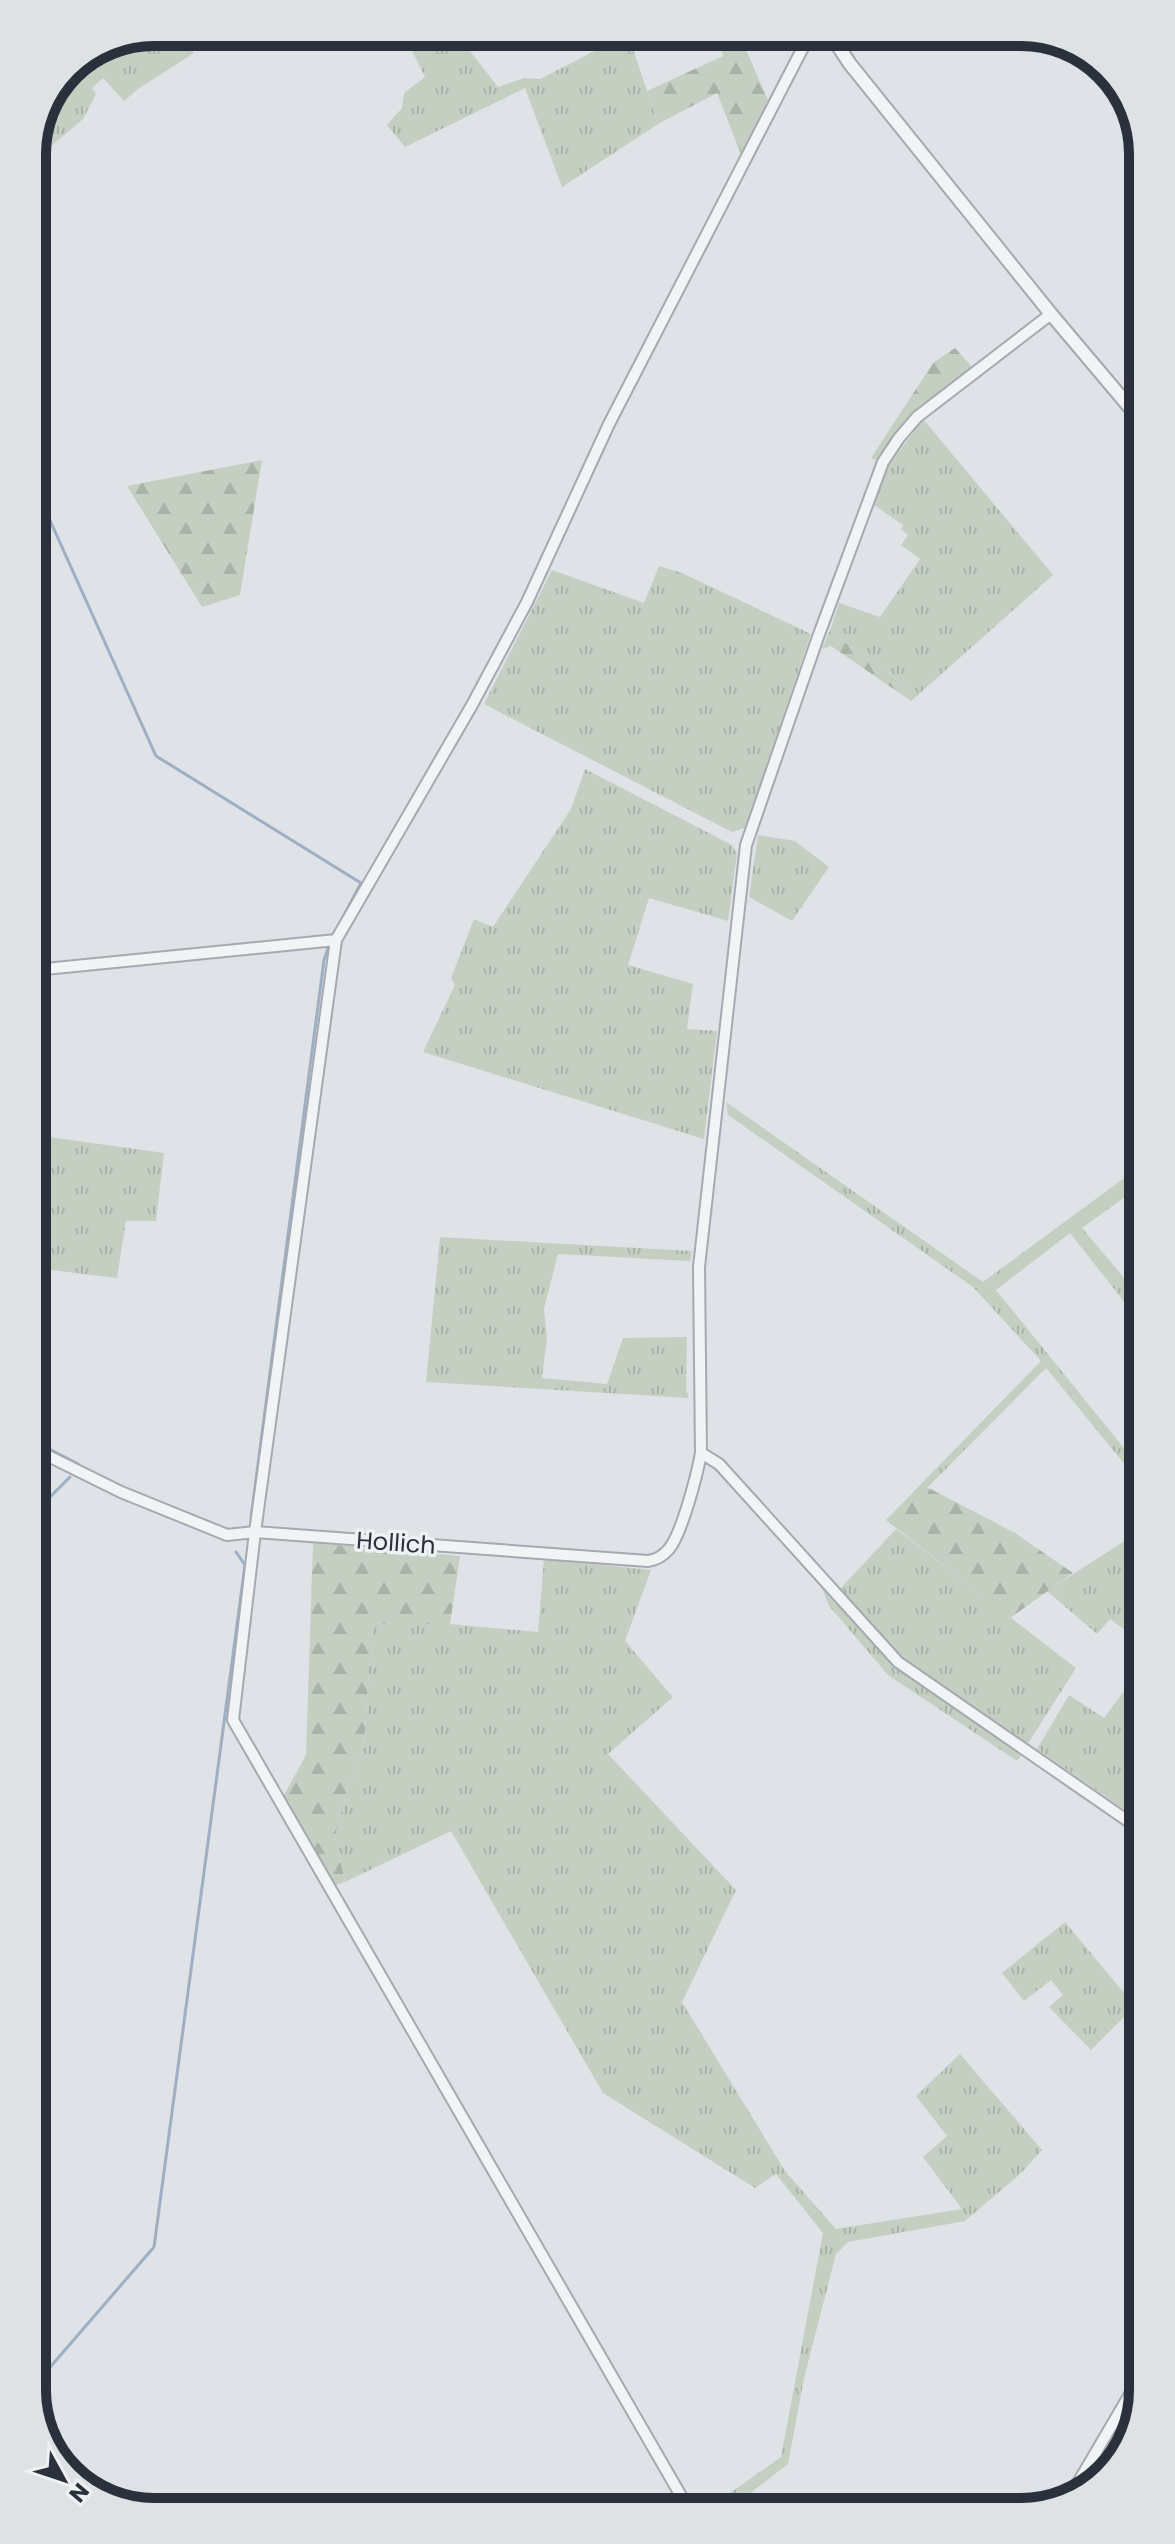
<svg xmlns="http://www.w3.org/2000/svg" width="1175" height="2544" viewBox="0 0 1175 2544" font-family="Poppins,sans-serif">
  <style>
    .grass { fill: url(#grass-tufts) }
    .forest { fill: url(#forest-firs) }
    .lines { fill: none; stroke-linecap: round; stroke-linejoin: round }
    .stream { stroke: #9eaec3; stroke-width: 3 }
    .minor-casing { stroke: #a5a9b0; stroke-width: 14 }
    .tertiary-casing { stroke: #a5a9b0; stroke-width: 16 }
    .minor { stroke: #f1f3f5; stroke-width: 10 }
    .tertiary { stroke: #f1f3f5; stroke-width: 12 }
    .labels { text-anchor: middle; stroke-width: 7; stroke-linejoin: round; paint-order: stroke }
    .street-label { font-size: 24px; fill: #2a303c; stroke: #eef1f4 }
    .rim { fill: none; stroke: #2a303c; stroke-width: 10 }
  </style>
  <defs>
    <pattern id="grass-tufts" width="24" height="20" patternUnits="userSpaceOnUse" patternTransform="scale(2)"><rect width="24" height="20" fill="#c4cfc1"/><path d="M3 7l-1-3M5 7V3M7 7l1-3M15 17l-1-3M17 17v-4M19 17l1-3" fill="none" stroke="#a9b2a7"/></pattern>
    <pattern id="forest-firs" width="22" height="20" patternUnits="userSpaceOnUse" patternTransform="scale(2)"><rect width="22" height="20" fill="#c4cfc1"/><path d="M5 1l3.5 6h-7zM16 11l3.5 6h-7z" fill="#a9b2a7"/></pattern>
  </defs>
  <rect width="100%" height="100%" fill="#dfe2e7"/>
  <path class="grass" d="M154,32H205L186,42L194,53L138,89L124,101L103,78L92,88L96,94L83,119L32,162V147L68,68Z
    M403,32H455L498,87L524,78L540,79L628,34L658,124L562,187L525,88L405,147L387,125L402,108L404,93L425,77Z
    M923,419L1053,575L919,694L836,636L832,625L839,603L880,617L920,559L901,545L908,535L901,529L903,525L874,505L887,468Z
    M659,566L682,573L811,634L745,828L732,832L484,704L552,570L644,603Z
    M585,769L732,845L737,854L728,921L649,898L628,965L693,984L687,1029L717,1031L704,1139L423,1052L455,985L451,978L474,919L493,927L571,809Z
    M758,835L795,841L829,867L792,921L749,897Z
    M726,1102L983,1282L1139,1167V1187L1082,1228L1140,1297V1322L1070,1233L996,1290L1140,1468V1483L1046,1368L927,1488L921,1484L1041,1361L973,1287L728,1115Z
    M35,1135L164,1153L156,1221H126L117,1278L35,1268Z
    M440,1237L692,1251L690,1261L558,1254L544,1309L547,1338L542,1378L607,1384L623,1338L687,1337L686,1389L689,1398L426,1382Z
    M896,1529L1076,1668L1027,1745L903,1659L840,1589Z
    M1140,1531L1141,1642L1110,1619L1097,1634L1047,1591Z
    M544,1559L651,1570L625,1641L673,1697L608,1754L736,1890L682,2002L785,2171L836,2229L962,2209L923,2157L947,2136L916,2096L960,2054L1042,2150L1020,2174L965,2221L848,2242L836,2254L804,2378L788,2464L731,2508H709L781,2457L823,2233L776,2174L755,2188L603,2093L451,1831L345,1882L335,1836L346,1794L364,1746L372,1623L450,1624L538,1632Z
    M820,1583L896,1666L1022,1754L1017,1761L888,1675L829,1606Z
    M1141,1668V1821L1037,1749L1069,1695L1104,1718Z
    M1065,1922L1135,2006L1091,2050L1049,2007L1063,1995L1051,1980L1024,2001L1002,1973Z"/>
  <path class="forest" d="M716,32H738L768,100L741,154L717,93L658,124L647,91L723,56Z
    M955,348L973,368L913,415L875,460L871,458L933,363Z
    M262,460L240,595L202,607L127,486Z
    M832,625L836,636L919,694L911,701L831,646L822,649Z
    M921,1484L1015,1533L1073,1573L1010,1618L886,1520Z
    M313,1543L460,1556L450,1624H372L364,1746L346,1794L335,1836L345,1882L335,1885L282,1799L306,1755Z
    M1143,2384L1128,2440L1114,2464L1083,2488Z"/>
  <g class="lines">
    <path class="stream" d="M39,496L156,756L361,883L332,938
      M36,1442L78,1464
      M36,1511L70,1477
      M251,1518L324,960L329,945
      M39,2380L154,2247L245,1565L236,1552"/>
    <g class="minor-casing">
      <path id="minor" d="M1051,314L917,417L899,438L883,462L818,637L746,845L699,1267L701,1453L719,1464L898,1662L1141,1830
        M35,970L336,940
        M36,1450L121,1492L227,1535L255,1532L648,1561C656,1560 663,1556 669,1549C682,1533 697,1475 701,1453
        M1069,2498L1143,2372
        M688,2508L233,1720L255,1532L336,940L472,705L527,602L609,424L811,32"/>
    </g>
    <g class="tertiary-casing">
      <path id="tertiary" d="M829,32L850,64L1051,314L1137,416"/>
    </g>
    <use href="#minor" class="minor"/>
    <use href="#tertiary" class="tertiary"/>
  </g>
  <g class="labels">
    <g class="street-label">
      <text transform="translate(396 1543) rotate(4)" y="8">Hollich</text>
    </g>
  </g>
  <path d="M0 0H1175V2544H0ZM154 46H1021A108 108 0 0 1 1129 154V2390A108 108 0 0 1 1021 2498H154A108 108 0 0 1 46 2390V154A108 108 0 0 1 154 46Z" fill="#dee2e5" fill-rule="evenodd"/>
  <path class="rim" d="M154 46H1021A108 108 0 0 1 1129 154V2390A108 108 0 0 1 1021 2498H154A108 108 0 0 1 46 2390V154A108 108 0 0 1 154 46Z"/>
  <g transform="translate(64 2480) rotate(130)" stroke="#eef1f4" stroke-width="6" paint-order="stroke">
  <path d="M0-6L14 30L0 20L-14 30Z" fill="#2a303c"/>
  <text y="-12" font-size="22" font-weight="bold" text-anchor="middle" fill="#2a303c">N</text>
  </g>
</svg>
